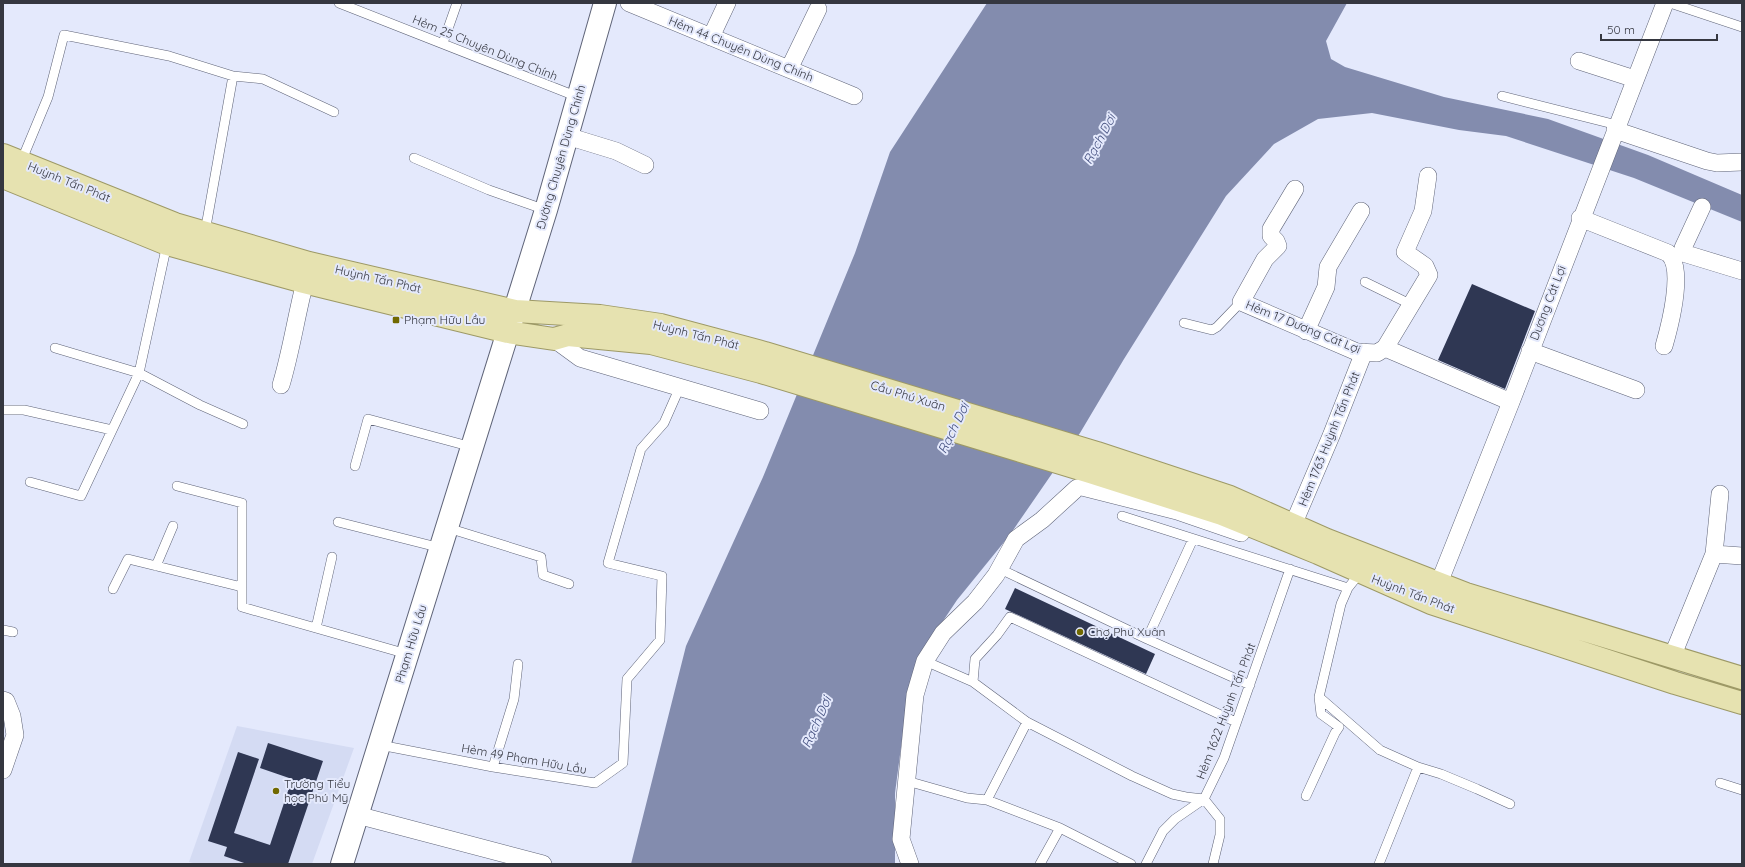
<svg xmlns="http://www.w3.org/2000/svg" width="1745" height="867" viewBox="0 0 1745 867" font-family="Quicksand,sans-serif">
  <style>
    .built { fill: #d4dbf3 }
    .water { fill: #838cae }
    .building { fill: #2f3753 }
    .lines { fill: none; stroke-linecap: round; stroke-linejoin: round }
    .lane-casing { stroke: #5f6478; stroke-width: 10 }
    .street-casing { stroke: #5f6478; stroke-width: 18 }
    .secondary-casing { stroke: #5f6478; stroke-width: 24 }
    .primary-casing { stroke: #9d9966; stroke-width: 24 }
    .lane { stroke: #fff; stroke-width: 9 }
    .street { stroke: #fff; stroke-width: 17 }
    .secondary { stroke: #fff; stroke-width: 22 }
    .primary { stroke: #e6e2b0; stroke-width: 22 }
    .poi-dot { fill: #716900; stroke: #e4e9fc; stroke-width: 1.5 }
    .labels { text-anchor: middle; stroke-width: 4; stroke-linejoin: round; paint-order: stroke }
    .street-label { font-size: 12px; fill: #353740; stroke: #e4e9fc }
    .poi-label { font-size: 12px; fill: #353740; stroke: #e4e9fc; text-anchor: start }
    .water-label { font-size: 13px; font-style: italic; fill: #424e7e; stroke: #e4e9fc }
  </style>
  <rect width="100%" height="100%" fill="#e4e9fc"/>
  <path class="built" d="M237,726L354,748L312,864H197L189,862Z"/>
  <path class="water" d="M987,3H1347L1326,41L1331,59L1345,67L1444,97L1548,119L1648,155L1742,195V222L1634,178L1506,136L1459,130L1372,113L1318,119L1274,144L1226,196L1124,359L1080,433L1009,536L957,600L923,651L906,709L895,793V864H631L686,646L763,477L855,253L890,152Z"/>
  <path class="building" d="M1472,284L1535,311L1505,389L1438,360Z
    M1015,588L1155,654L1146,674L1005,609Z
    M268,743L323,761L288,864H247L224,856L227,847L208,841L238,752L259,759L234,833L270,845L292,779L260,768Z"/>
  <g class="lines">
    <g class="lane-casing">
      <path id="lane" d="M339,3L578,97
        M1670,3L1742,27
        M443,43L457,3
        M1502,96L1617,125
        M414,158L489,190L546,210
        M21,162L48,97L64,35L169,56L233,76L263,79L334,112
        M205,232L233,76
        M1365,282L1412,305
        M1184,323L1212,330L1217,327L1241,302
        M55,348L139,373L200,405L243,424
        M3,410H24L112,430
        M355,466L368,419L472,447
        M30,482L81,496L139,373L167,244
        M177,486L242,503V607L407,654
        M1122,516L1348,588
        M338,522L441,548
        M448,528L541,557L543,575L569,584
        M156,566L173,526
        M1000,569L1147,639L1250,685
        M113,589L128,559L242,587
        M316,628L332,557
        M3,630L13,632
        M1147,639L1193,539
        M925,661L973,682
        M1319,697L1380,750L1418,767L1441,774L1477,789L1510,804
        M1027,722L987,800L1060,828L1131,864
        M380,745L493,767L595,783L623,763L627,679L660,640L662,576L608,563L641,449L664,423L679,389
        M493,767L514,699L518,664
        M907,781L967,798L987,800
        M1720,783L1742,790
        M1306,796L1335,733L1339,727L1321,714L1319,697L1341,604L1348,588L1360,573
        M1040,864L1060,828
        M1146,864L1163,831L1175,819L1204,799L1224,758L1290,569
        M1213,864L1220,835V819L1204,799L1186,797L1172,794L1132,776L1027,722L973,682L975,659L997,635L1010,617L1236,722
        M1379,864L1418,767"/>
    </g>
    <g class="street-casing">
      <path id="street" d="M629,3L854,96
        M711,37L727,3
        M1579,61L1635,79
        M789,69L818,9
        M1615,130L1707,161L1717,163L1742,162
        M567,136L616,151L645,165
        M1295,189L1271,229V236L1276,241L1278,246L1265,259L1241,302L1357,352L1377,353L1385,348L1511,402
        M1702,207L1683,248V253L1742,271
        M1580,218L1668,253C1685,268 1670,325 1664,346
        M1306,331L1326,287L1328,267L1361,211
        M554,339L580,358L760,411
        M1385,348L1429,275L1425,266L1405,252L1423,211L1428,176
        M1530,351L1636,390
        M281,385C291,352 296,317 305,282
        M1293,525L1331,436L1364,352
        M1714,554L1720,494
        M1435,593L1511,402L1665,3
        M1672,657L1714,554L1742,556
        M3,700L6,701L12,716L15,735L3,770
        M357,815L543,864
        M910,864L901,839L915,695L925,661L943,633L975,602L996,575L1016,539L1042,520L1077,488L1082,487L1177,511L1241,533"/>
    </g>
    <g class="secondary-casing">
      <path id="secondary" d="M342,864L546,210L605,3"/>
    </g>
    <g class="primary-casing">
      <path id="primary" d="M3,155L175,224L309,263L515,311L600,316L661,325L765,353L1097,453L1230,497L1327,540L1466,594L1742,678
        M3,177L167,244L300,281L508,332L554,339L568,335L651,343L761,372L1090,472L1222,514L1318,553L1431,603L1675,683L1742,703"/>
    </g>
    <use href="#lane" class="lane"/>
    <use href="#street" class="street"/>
    <use href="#secondary" class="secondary"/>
    <use href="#primary" class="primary"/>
  </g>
  <g class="poi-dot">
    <rect x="392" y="316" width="8" height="8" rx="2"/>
    <circle cx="1080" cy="632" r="4"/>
    <circle cx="276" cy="791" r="4"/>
  </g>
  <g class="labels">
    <g class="street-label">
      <text transform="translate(485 48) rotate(22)" y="4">Hẻm 25 Chuyên Dùng Chính</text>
      <text transform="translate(741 49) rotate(22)" y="4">Hẻm 44 Chuyên Dùng Chính</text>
      <text transform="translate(561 157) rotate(-74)" y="4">Đường Chuyên Dùng Chính</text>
      <text transform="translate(69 182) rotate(22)" y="4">Huỳnh Tấn Phát</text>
      <text transform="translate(378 279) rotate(13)" y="4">Huỳnh Tấn Phát</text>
      <text transform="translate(1548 303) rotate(-69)" y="4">Dương Cát Lợi</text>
      <text transform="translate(1303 327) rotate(22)" y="4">Hẻm 17 Dương Cát Lợi</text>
      <text transform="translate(696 335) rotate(14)" y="4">Huỳnh Tấn Phát</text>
      <text transform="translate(908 396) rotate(17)" y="4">Cầu Phú Xuân</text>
      <text transform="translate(1329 439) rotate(-68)" y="4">Hẻm 1763 Huỳnh Tấn Phát</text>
      <text transform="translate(1413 594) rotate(21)" y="4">Huỳnh Tấn Phát</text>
      <text transform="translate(411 644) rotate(-73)" y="4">Phạm Hữu Lầu</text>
      <text transform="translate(1226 711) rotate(-69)" y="4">Hẻm 1622 Huỳnh Tấn Phát</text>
      <text transform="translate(524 759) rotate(10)" y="4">Hẻm 49 Phạm Hữu Lầu</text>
    </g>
    <g class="poi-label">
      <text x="404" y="324">Phạm Hữu Lầu</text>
      <text x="1088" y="636">Chợ Phú Xuân</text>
      <text x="284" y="788">Trường Tiểu<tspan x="284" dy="14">học Phú Mỹ</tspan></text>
    </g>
    <g class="water-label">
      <text transform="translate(1099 139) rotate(-62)" y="5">Rạch Dơi</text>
      <text transform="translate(953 428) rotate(-64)" y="5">Rạch Dơi</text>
      <text transform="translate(816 722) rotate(-66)" y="5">Rạch Dơi</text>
    </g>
  </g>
  <rect width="1745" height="867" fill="none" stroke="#353740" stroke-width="8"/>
  <path d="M1601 34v6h116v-6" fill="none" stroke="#353740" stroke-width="2"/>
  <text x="1607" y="34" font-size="12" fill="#353740" stroke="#e4e9fc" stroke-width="3" paint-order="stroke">50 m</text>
</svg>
